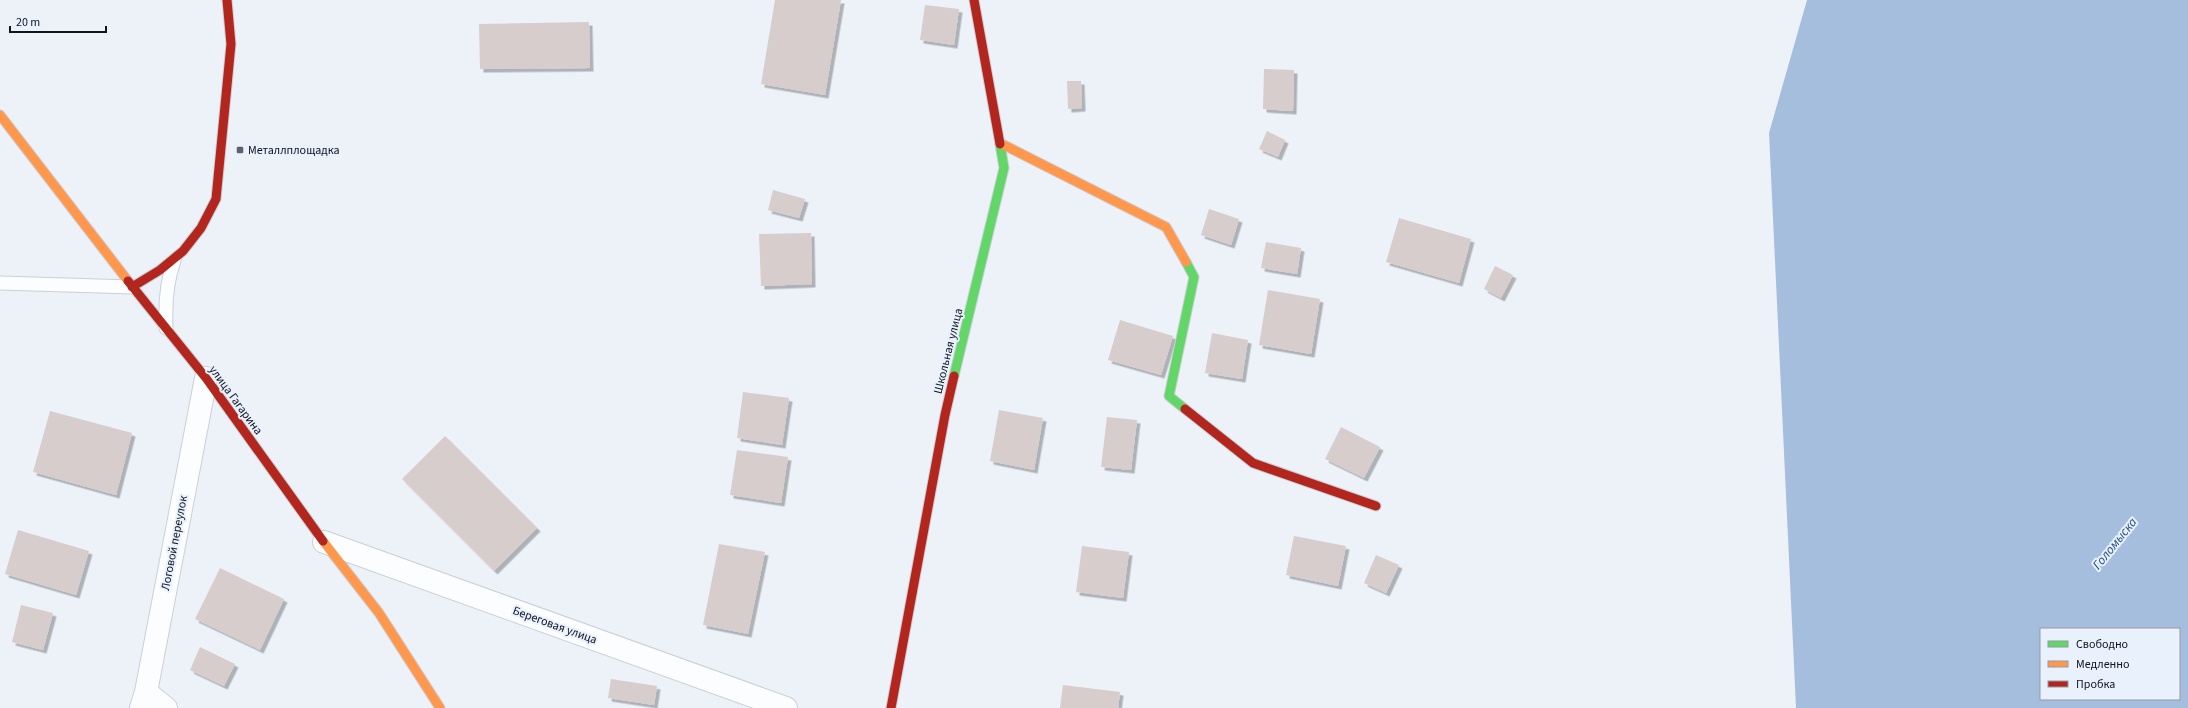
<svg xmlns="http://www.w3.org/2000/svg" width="2188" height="708" viewBox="0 0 2188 708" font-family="'Source Sans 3',sans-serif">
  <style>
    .water { fill: #a6bede; fill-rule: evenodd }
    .building { fill: #d6cdcc; filter: url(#shadow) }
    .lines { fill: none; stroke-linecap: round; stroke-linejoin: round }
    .lane-casing { stroke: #cad0d8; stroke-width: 15 }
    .street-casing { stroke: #cad0d8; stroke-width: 24 }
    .fast-casing { stroke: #cad0d8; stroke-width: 11 }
    .slow-casing { stroke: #cad0d8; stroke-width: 11 }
    .jam-casing { stroke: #cad0d8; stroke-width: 11 }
    .lane { stroke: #fcfdfe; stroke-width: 13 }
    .street { stroke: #fcfdfe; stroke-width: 22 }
    .fast { stroke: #63d668; stroke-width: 9 }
    .slow { stroke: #ff974d; stroke-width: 9 }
    .jam { stroke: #b3261e; stroke-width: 9 }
    .poi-dot { fill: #5d626b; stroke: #e9f1fc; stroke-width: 1.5 }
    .labels { text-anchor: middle; stroke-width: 4; stroke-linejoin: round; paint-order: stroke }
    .poi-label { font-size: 12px; fill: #0f151f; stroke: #e9f1fc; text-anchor: start }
    .street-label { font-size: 12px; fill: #0f151f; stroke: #e9f1fc }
    .water-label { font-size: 13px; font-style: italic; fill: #244d85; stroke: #e9f1fc }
  </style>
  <defs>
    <filter id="shadow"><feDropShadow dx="3.5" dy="3.5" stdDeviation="0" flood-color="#0004"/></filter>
  </defs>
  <rect width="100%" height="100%" fill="#edf2f8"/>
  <path class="water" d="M1807,0H2188V708H1796L1769,133ZM2041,629H2179V699H2041Z"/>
  <path class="building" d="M775,0H841L825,95L761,84Z
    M925,5L959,9L954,45L920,40Z
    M589,22L590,68L480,69L479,24Z
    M1264,69L1294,70L1293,111L1263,109Z
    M1067,81H1081L1082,108L1068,109Z
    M1267,131L1285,140L1278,157L1259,149Z
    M773,190L805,199L799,218L768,210Z
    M1209,209L1239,219L1231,245L1201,235Z
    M1399,218L1471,239L1459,283L1386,262Z
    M811,233L812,284L761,286L759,234Z
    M1266,242L1301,248L1297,274L1261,268Z
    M1495,266L1513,275L1501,298L1484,289Z
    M1268,290L1320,299L1311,354L1259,345Z
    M1120,320L1173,336L1161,375L1108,360Z
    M1212,333L1248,340L1242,379L1205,373Z
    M743,392L789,398L782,445L737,438Z
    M999,410L1043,418L1034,470L990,461Z
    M50,411L132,433L116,495L33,472Z
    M1107,417L1137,420L1131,470L1101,467Z
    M1341,427L1380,447L1364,478L1325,459Z
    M445,436L537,528L494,571L402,479Z
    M737,450L788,457L781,503L730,495Z
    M18,530L89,551L76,595L5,574Z
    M1294,536L1346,546L1338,586L1286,575Z
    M719,544L765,552L748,634L703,625Z
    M1082,546L1129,552L1123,598L1076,592Z
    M1376,555L1399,565L1386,593L1364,583Z
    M220,568L284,599L260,650L195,619Z
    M21,605L53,613L43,650L12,642Z
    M200,647L235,664L224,686L190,670Z
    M611,679L657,686L654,705L608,698Z
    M1063,685L1120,692L1118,708H1060Z"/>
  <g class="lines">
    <g class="lane-casing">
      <path id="lane" d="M0,283L132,287
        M166,328C165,305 166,283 174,261"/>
    </g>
    <g class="street-casing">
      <path id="street" d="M324,542L786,708
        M146,692L166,708
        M141,708L146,692L206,378"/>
    </g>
    <g class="fast-casing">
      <path id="fast" d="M954,376L1004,168L1000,144
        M1185,409L1169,396L1194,277L1186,262"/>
    </g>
    <g class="slow-casing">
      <path id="slow" d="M0,115L128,281
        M1000,143L1166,227L1186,262
        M323,541L379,613L440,708"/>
    </g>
    <g class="jam-casing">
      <path id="jam" d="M974,0L1000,144
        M128,281L206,378L323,541
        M132,287L160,270L183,251L201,228L216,199L231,44L227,0
        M1185,409L1253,463L1376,506
        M891,708L945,415L954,376"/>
    </g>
    <use href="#lane" class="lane"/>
    <use href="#street" class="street"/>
    <use href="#fast" class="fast"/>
    <use href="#slow" class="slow"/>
    <use href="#jam" class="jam"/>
  </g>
  <rect class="poi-dot" x="236" y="146" width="8" height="8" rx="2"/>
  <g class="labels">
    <g class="poi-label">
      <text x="248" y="154">Металлплощадка</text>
    </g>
    <g class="street-label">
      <text transform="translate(948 351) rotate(-76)" y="4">Школьная улица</text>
      <text transform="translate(236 400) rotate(54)" y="4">улица Гагарина</text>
      <text transform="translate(174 543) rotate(-79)" y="4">Логовой переулок</text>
      <text transform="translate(555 625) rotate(20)" y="4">Береговая улица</text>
    </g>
    <g class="water-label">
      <text transform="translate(2114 543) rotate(-51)" y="5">Голомыска</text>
    </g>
  </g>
  <rect x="2040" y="628" width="140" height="72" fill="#e9f1fc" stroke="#9299a4"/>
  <rect x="2048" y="641" width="20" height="6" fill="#63d668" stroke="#9299a4"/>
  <text x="2076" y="648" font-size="12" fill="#0f151f">Свободно</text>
  <rect x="2048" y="661" width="20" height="6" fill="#ff974d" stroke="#9299a4"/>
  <text x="2076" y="668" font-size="12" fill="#0f151f">Медленно</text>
  <rect x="2048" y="681" width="20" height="6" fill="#b3261e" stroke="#9299a4"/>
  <text x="2076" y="688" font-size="12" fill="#0f151f">Пробка</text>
  <path d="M10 26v6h96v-6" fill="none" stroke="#0f151f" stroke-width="2"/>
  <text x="16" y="26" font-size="12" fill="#0f151f" stroke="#e9f1fc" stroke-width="3" paint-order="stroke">20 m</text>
</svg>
